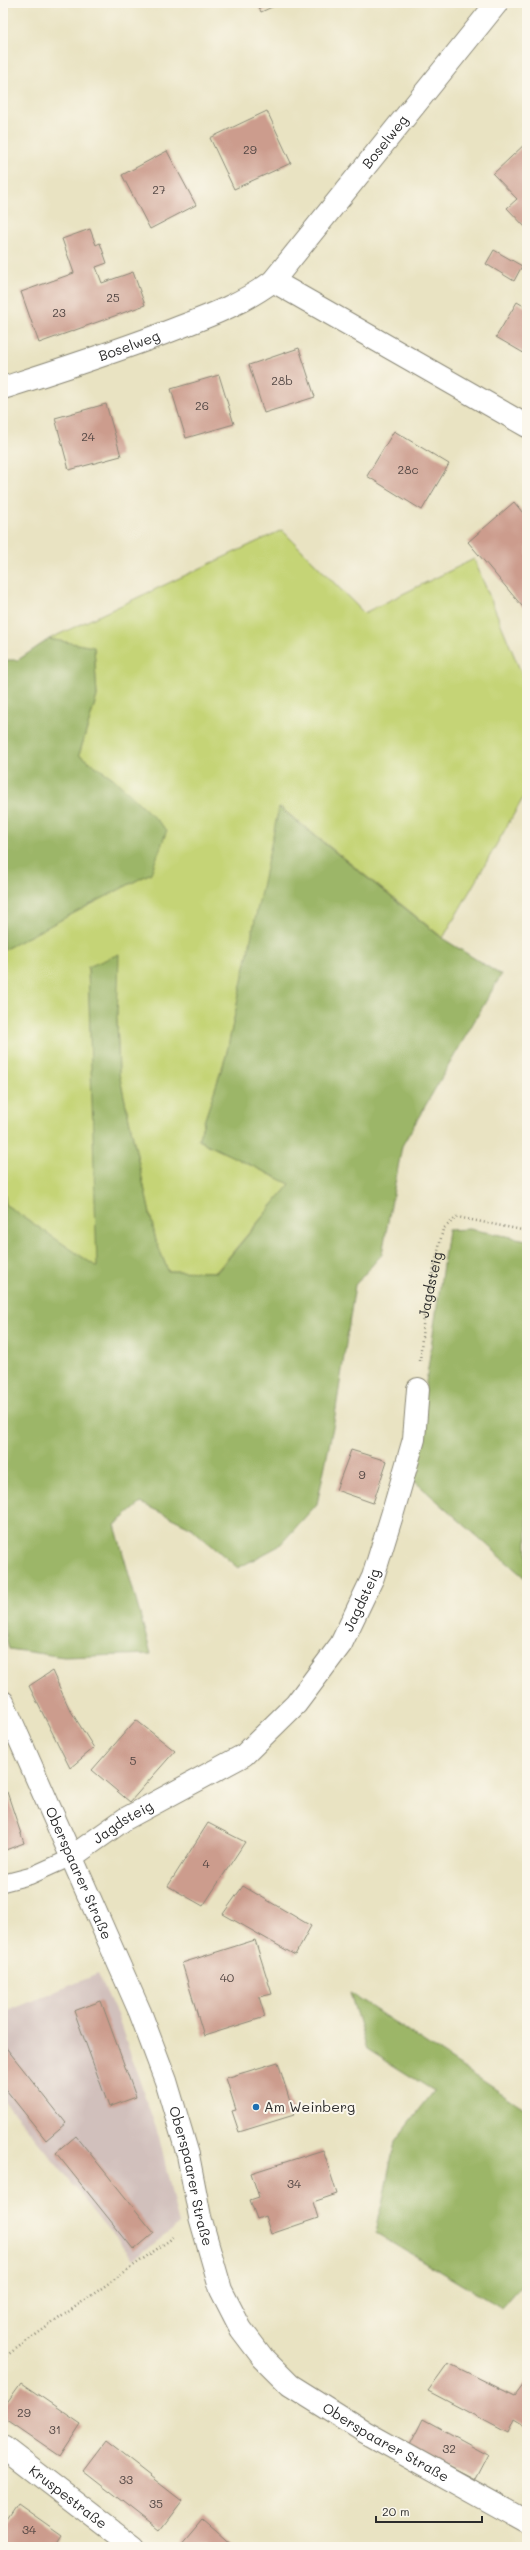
<svg xmlns="http://www.w3.org/2000/svg" width="530" height="2550" viewBox="0 0 530 2550" font-family="Mali,sans-serif">
  <style>
    .industrial { fill: #d1c0bc }
    .green { fill: #c5d476; stroke: #788050 }
    .forest { fill: #9cb667; stroke: #647049 }
    .building { fill: #cc9c8d }
    .lines { fill: none; stroke-linecap: round; stroke-linejoin: round }
    .lane-casing { stroke: #8a8776; stroke-width: 18 }
    .street-casing { stroke: #8a8776; stroke-width: 24 }
    .path { stroke: #8a8776; stroke-width: 2.5; stroke-dasharray: 1 3; stroke-linecap: butt }
    .lane { stroke: #fff; stroke-width: 16 }
    .street { stroke: #fff; stroke-width: 22 }
    .poi-dot { fill: #1f6fb2; stroke: #fbf7ec; stroke-width: 1.5 }
    .labels { text-anchor: middle; stroke-width: 4; stroke-linejoin: round; paint-order: stroke }
    .number-label { font-size: 12px; fill: #534744 }
    .street-label { font-size: 14px; fill: #2b2b2b; stroke: #fbf7ec }
    .poi-label { font-size: 14px; fill: #2b2b2b; stroke: #fbf7ec; text-anchor: start }
  </style>
  <rect width="100%" height="100%" fill="#fbf7ec"/>
  <filter id="ink" filterUnits="userSpaceOnUse"><feTurbulence type="fractalNoise" baseFrequency=".025" numOctaves="2"/><feDisplacementMap in="SourceGraphic" scale="8" xChannelSelector="R" yChannelSelector="G"/><feConvolveMatrix kernelMatrix="1 2 1 2 8 2 1 2 1" color-interpolation-filters="sRGB"/></filter>
  <filter id="wash" filterUnits="userSpaceOnUse"><feTurbulence type="fractalNoise" baseFrequency=".012" numOctaves="4" result="noise"/><feDisplacementMap in="SourceGraphic" scale="16" xChannelSelector="R" yChannelSelector="G"/><feGaussianBlur stdDeviation="0.9" result="paint"/><feColorMatrix in="noise" values="0 0 0 0 0 0 0 0 0 0 0 0 0 0 0 0 0 1.4 0 .05"/><feComposite in="paint" operator="in"/></filter>
  <g filter="url(#wash)">
    <rect width="100%" height="100%" fill="#e9e3c2"/>
    <path class="industrial" d="M98,1974L117,2015L159,2137L179,2225L133,2259L3,2099V2013Z"/>
    <path class="green" d="M282,530L364,613L474,559L527,687V791L443,938L280,807L226,1056L198,1140L290,1184L216,1272L168,1271L156,1241L119,1074L117,1020L88,967L98,1268L6,1205L3,1183V950L151,873L113,778L79,755L97,696L94,648L49,639Z"/>
    <path class="forest" d="M49,639L94,647L97,696L79,755L113,778L167,830L151,873L3,950V660H18Z
      M279,807L442,938L501,975L402,1146L382,1254L355,1285L334,1422L317,1504L279,1546L238,1568L190,1527L141,1503L115,1525L151,1654L64,1657L9,1649L3,1625V1434C7,1409 9,1380 3,1355V1183L6,1205L97,1267L88,967L119,954L117,1020L119,1074L156,1241L168,1271L217,1272L290,1184L198,1140L226,1056Z
      M469,1229L527,1240V1580L412,1479L448,1230Z
      M350,1993L527,2110V2279L502,2308L376,2233L395,2141L434,2091L367,2049Z"/>
    <g id="blocks">
      <path class="building" d="M257,3H281L261,12Z
        M267,111L291,163L234,189L210,138Z
        M527,142V229L507,208L517,199L493,174Z
        M167,151L196,205L150,229L122,175Z
        M90,229L96,245L100,243L107,263L96,267L102,283L133,272L145,305L39,343L21,292L74,273L62,239Z
        M494,250L522,266L514,281L486,264Z
        M517,302L527,308V355L496,337Z
        M299,348L315,397L264,413L249,365Z
        M219,375L234,424L186,438L171,389Z
        M106,404L121,456L69,470L55,418Z
        M394,431L449,464L422,510L367,476Z
        M514,502L527,518V612L468,542Z
        M351,1450L387,1461L373,1503L336,1490Z
        M52,1671L69,1708L94,1748L70,1768L29,1686Z
        M136,1720L175,1751L130,1802L92,1770Z
        M7,1792L24,1843L3,1851V1793Z
        M208,1823L245,1842L203,1906L168,1886Z
        M243,1886L311,1926L295,1955L223,1914Z
        M255,1940L272,1994L259,1997L265,2017L204,2036L182,1963Z
        M101,2001L136,2097L109,2107L74,2011Z
        M3,2044L66,2123L46,2140L3,2086Z
        M278,2062L294,2115L239,2132L232,2111L236,2110L226,2078Z
        M76,2136L154,2233L134,2250L56,2153Z
        M323,2150L337,2194L313,2202L318,2218L271,2234L265,2216L257,2219L250,2200L259,2197L251,2173Z
        M448,2363L515,2396L527,2380V2427L514,2419L508,2433L428,2391Z
        M21,2383L81,2424L60,2456L3,2417V2408Z
        M423,2419L488,2454L475,2479L410,2445Z
        M105,2441L182,2501L160,2530L83,2470Z
        M18,2504L62,2535L54,2547H3V2526Z
        M202,2519L216,2531L234,2547H183L180,2545Z"/>
    </g>
  </g>
  <g filter="url(#ink)">
    <use href="#blocks" fill-opacity="0" stroke="#8a8776" stroke-width="1"/>
    <g class="lines">
      <g class="lane-casing">
        <path id="lane" d="M3,1883L30,1876L70,1858"/>
      </g>
      <g class="street-casing">
        <g id="street">
          <path d="M273,281L527,426"/>
          <path id="s2" d="M3,388C62,369 122,350 180,327C212,315 245,302 273,281L497,3"/>
          <path id="s3" d="M3,1702L140,2012L166,2081L188,2155L200,2217L221,2290L241,2329L263,2358L290,2385L365,2432L527,2522"/>
          <path id="s4" d="M70,1858L125,1819L244,1755L296,1704L341,1644L373,1577L393,1512L414,1439L418,1389"/>
          <path id="s5" d="M3,2447L133,2547"/>
        </g>
      </g>
      <g class="path">
        <path id="s1" d="M420,1361L424,1314L443,1229L457,1217L527,1231"/>
        <path d="M3,2358L174,2237"/>
      </g>
      <use href="#lane" class="lane"/>
      <use href="#street" class="street"/>
    </g>
  </g>
  <circle class="poi-dot" cx="256" cy="2107" r="4"/>
  <g class="labels">
    <g class="number-label">
      <text x="250" y="154">29</text>
      <text x="159" y="194">27</text>
      <text x="113" y="302">25</text>
      <text x="59" y="317">23</text>
      <text x="282" y="385">28b</text>
      <text x="202" y="410">26</text>
      <text x="88" y="441">24</text>
      <text x="408" y="474">28c</text>
      <text x="362" y="1479">9</text>
      <text x="133" y="1765">5</text>
      <text x="206" y="1868">4</text>
      <text x="227" y="1982">40</text>
      <text x="294" y="2188">34</text>
      <text x="24" y="2417">29</text>
      <text x="55" y="2434">31</text>
      <text x="449" y="2453">32</text>
      <text x="126" y="2484">33</text>
      <text x="156" y="2508">35</text>
      <text x="29" y="2534">34</text>
    </g>
    <g class="street-label">
      <text dy="5" stroke="none"><textPath href="#s2" startOffset="470">Boselweg</textPath></text>
      <text dy="5" stroke="none"><textPath href="#s2" startOffset="133">Boselweg</textPath></text>
      <text dy="5" stroke="none"><textPath href="#s1" startOffset="77">Jagdsteig</textPath></text>
      <text dy="5" stroke="none"><textPath href="#s4" startOffset="399">Jagdsteig</textPath></text>
      <text dy="5" stroke="none"><textPath href="#s4" startOffset="64">Jagdsteig</textPath></text>
      <text dy="5" stroke="none"><textPath href="#s3" startOffset="187">Oberspaarer Straße</textPath></text>
      <text dy="5" stroke="none"><textPath href="#s3" startOffset="511">Oberspaarer Straße</textPath></text>
      <text dy="5" stroke="none"><textPath href="#s3" startOffset="859">Oberspaarer Straße</textPath></text>
      <text dy="5" stroke="none"><textPath href="#s5" startOffset="82">Kruspestraße</textPath></text>
    </g>
    <g class="poi-label">
      <text x="264" y="2112">Am Weinberg</text>
    </g>
  </g>
  <rect width="530" height="2550" fill="none" stroke="#fbf7ec" stroke-width="16"/>
  <path d="M376 2516v6h106v-6" fill="none" stroke="#2b2b2b" stroke-width="2"/>
  <text x="382" y="2516" font-size="12" fill="#2b2b2b" stroke="#fbf7ec" stroke-width="3" paint-order="stroke">20 m</text>
</svg>
